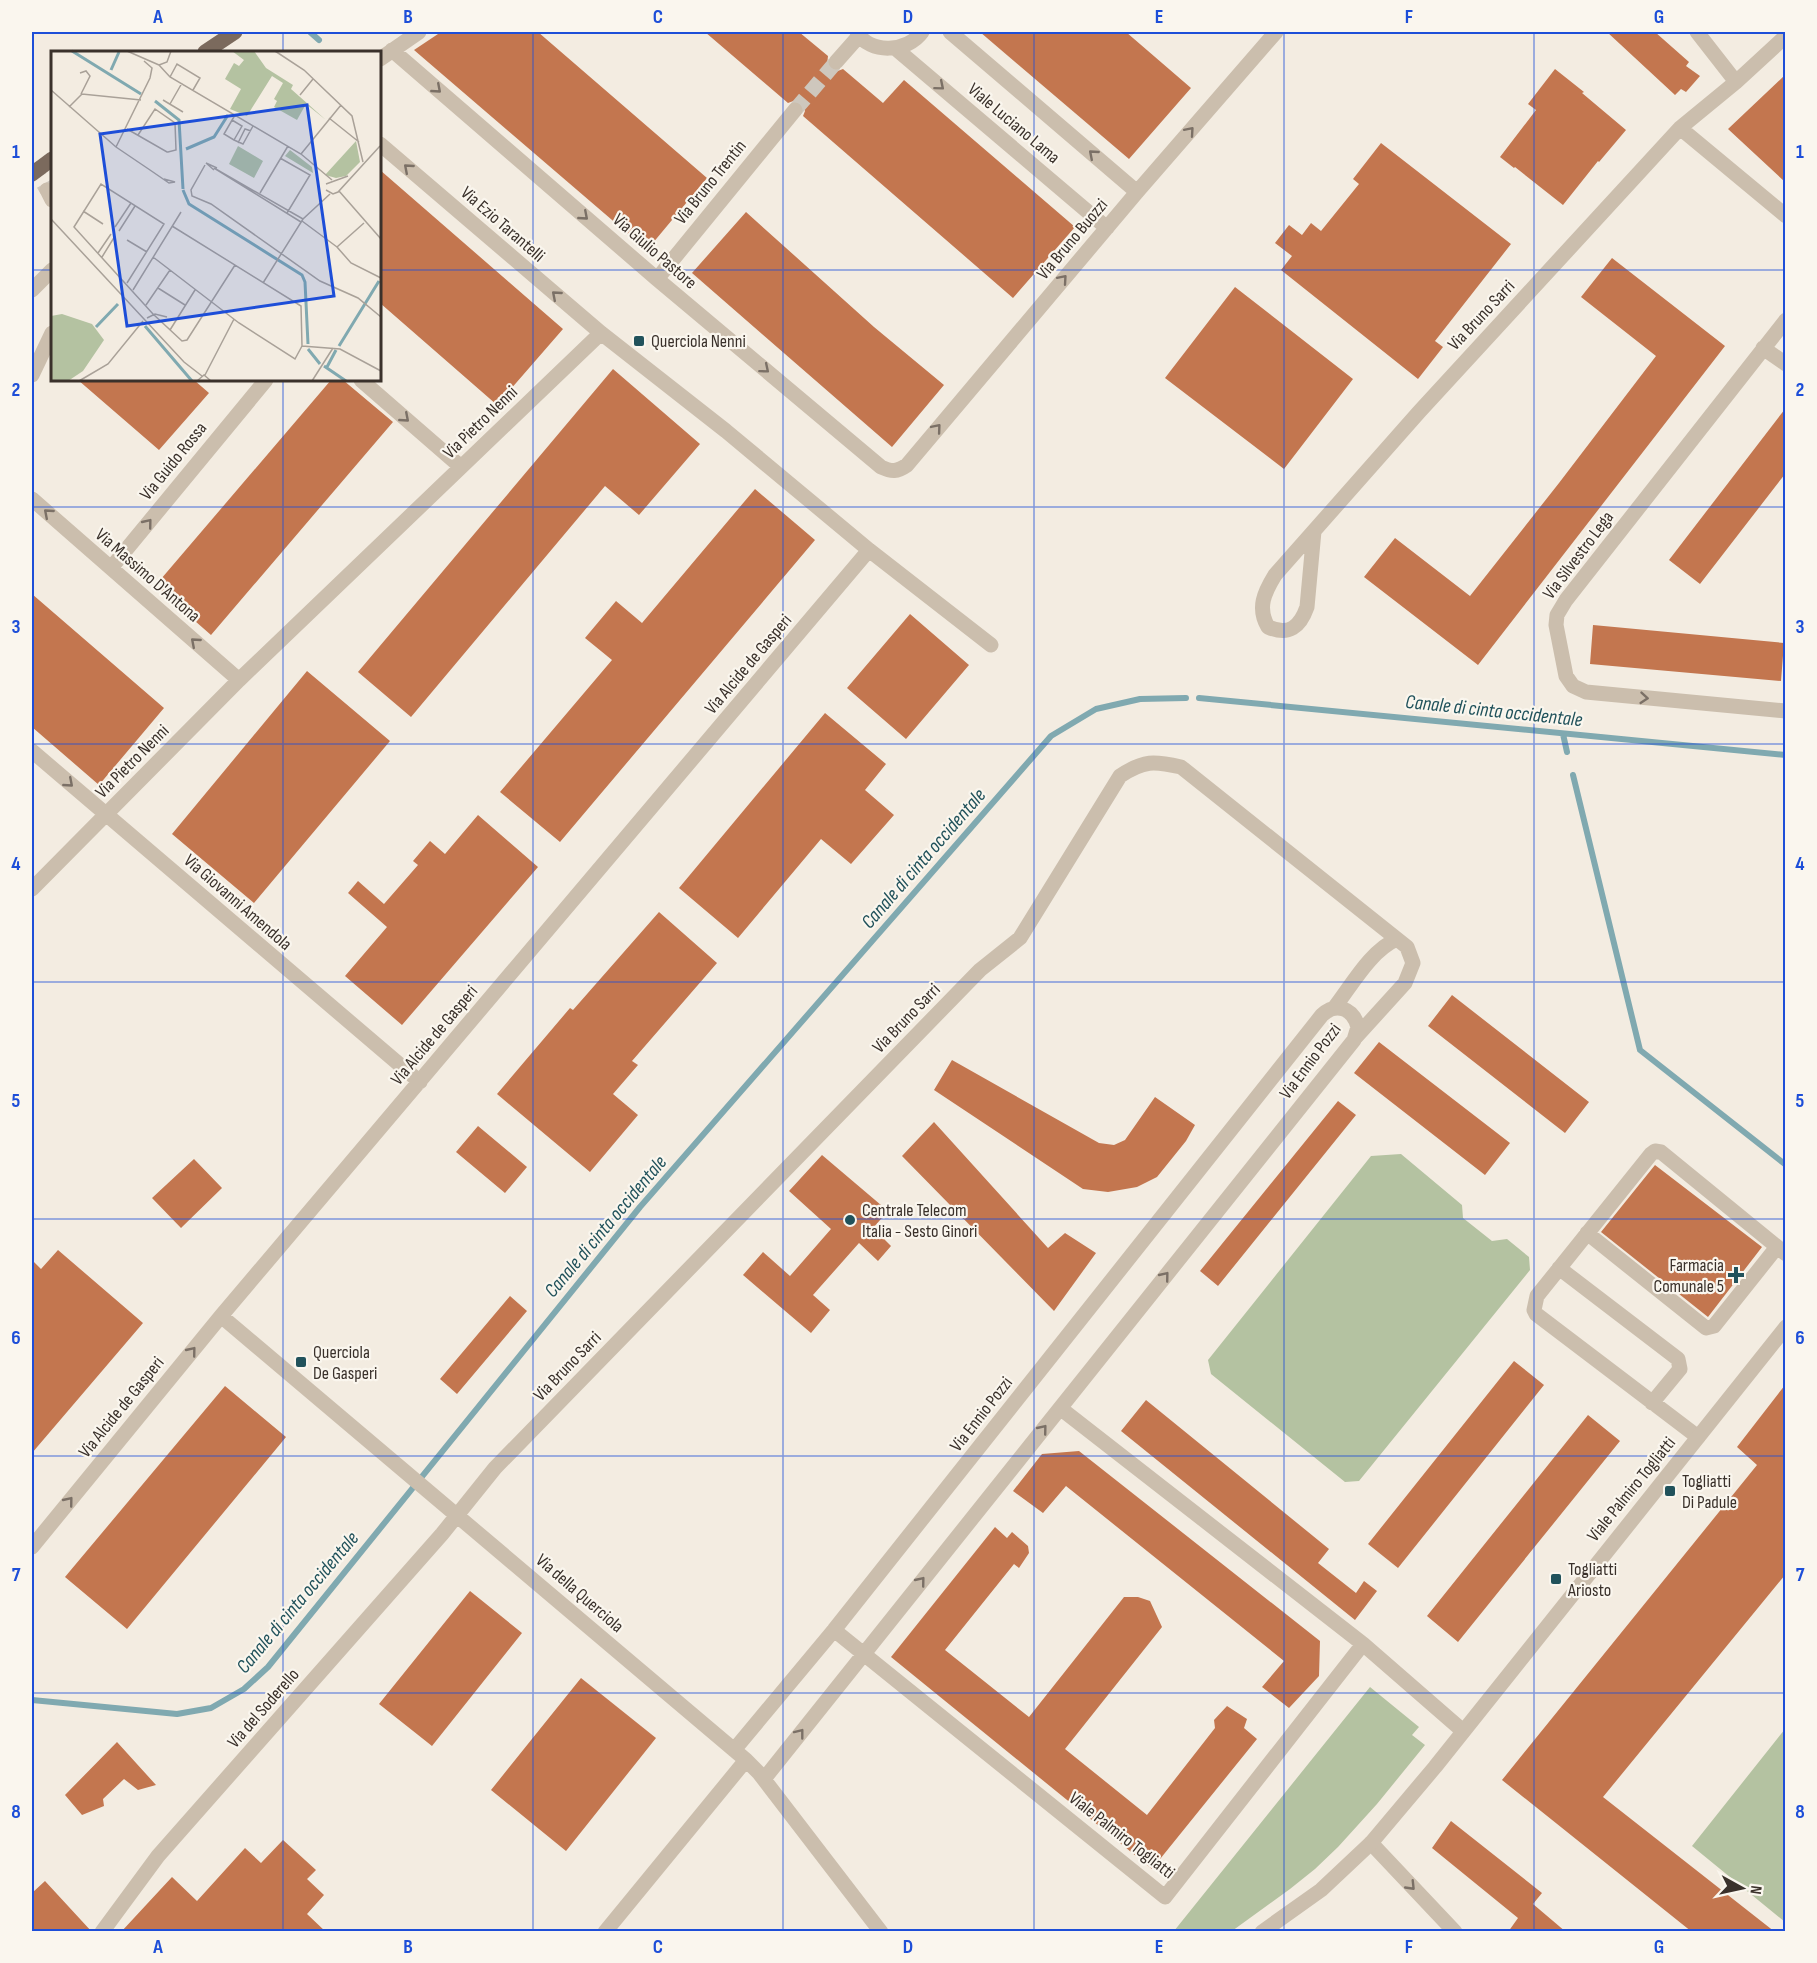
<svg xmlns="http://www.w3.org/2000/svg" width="1817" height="1963" viewBox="0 0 1817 1963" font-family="'Sofia Sans Condensed',sans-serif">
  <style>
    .green { fill: #b4c2a1 }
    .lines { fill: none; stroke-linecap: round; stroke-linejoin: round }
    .stream { stroke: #80a9b0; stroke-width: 6 }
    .building { fill: #c3764f }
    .minor-tunnel { stroke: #cec7bd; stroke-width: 15; stroke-dasharray: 15 8; stroke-linecap: butt }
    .minor { stroke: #cbbead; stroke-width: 15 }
    .tertiary { stroke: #cbbead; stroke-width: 15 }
    .primary { stroke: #7b6a5d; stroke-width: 15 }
    .primary-bridge { stroke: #7b6a5d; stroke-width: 15 }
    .oneway { stroke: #7b7066 }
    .grid { fill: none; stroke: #1d4ed8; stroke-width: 1.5; stroke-opacity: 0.55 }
    .poi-dot { fill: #21525b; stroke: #faf6ee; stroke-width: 2 }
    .labels { text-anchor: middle; stroke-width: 4.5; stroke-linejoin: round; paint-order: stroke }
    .street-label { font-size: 18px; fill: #3a312b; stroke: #faf6ee }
    .poi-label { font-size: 18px; fill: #3a312b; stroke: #faf6ee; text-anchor: start }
    .water-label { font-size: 20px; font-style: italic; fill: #21525b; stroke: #faf6ee }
    .inset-river { fill: none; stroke: #80a9b0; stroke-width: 3 }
    .inset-road { fill: none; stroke: #a9a198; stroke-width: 1.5 }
    .view { fill: #1d4ed8; fill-opacity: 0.15; stroke: #1d4ed8; stroke-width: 3 }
    .inset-edge { fill: none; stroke: #3a312b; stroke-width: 3 }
    .neatline { fill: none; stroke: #1d4ed8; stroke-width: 2 }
    .grid-label { font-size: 20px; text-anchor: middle; font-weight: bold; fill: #1d4ed8 }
  </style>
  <rect width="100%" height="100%" fill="#f3ece1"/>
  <path class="green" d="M1401,1154L1462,1205L1463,1218L1492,1241L1507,1239L1529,1257L1530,1270L1359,1481L1345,1482L1211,1374L1208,1360L1371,1156Z
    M1370,1687L1419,1727L1412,1735L1425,1745L1377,1804L1338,1847L1315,1869L1290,1889L1232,1931H1174Z
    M1785,1729L1786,1922H1785L1692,1846Z"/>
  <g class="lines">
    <path class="stream" d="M310,32L319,40
      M1199,698L1786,755
      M1563,734L1567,752
      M1573,775L1640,1050L1786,1165
      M32,1700L177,1714L211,1708L244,1689L268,1667L640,1207L1051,736L1096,709L1140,699L1186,698"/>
  </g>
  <path class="building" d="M441,32H538L707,178L647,250L414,50Z
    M705,32H799L828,56L827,65L830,70L835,72L843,69L883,103L904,80L1075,227L1013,298L803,116L805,111L802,103L796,100L788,103Z
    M980,32H1126L1191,88L1129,159Z
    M1607,32H1655L1689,62L1686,66L1700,76L1686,92L1681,89L1675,95Z
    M1555,69L1584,92L1582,93L1626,130L1599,162L1598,161L1563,205L1515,167L1514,168L1500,157L1536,110L1528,104Z
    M1785,75V182L1728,129Z
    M1381,143L1511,244L1435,341L1443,347L1418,379L1281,270L1292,256L1275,243L1289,225L1302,235L1311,223L1321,231L1359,184L1353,179Z
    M380,170L563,329L497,405L380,303Z
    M746,212L874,327L944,385L892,447L692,273Z
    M1612,258L1725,346L1478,665L1364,577L1395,538L1470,596L1559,483L1656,356L1581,297Z
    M1235,287L1353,379L1284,469L1165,378Z
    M613,369L700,444L639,515L605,486L411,717L358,672Z
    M78,380H194L209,393L159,450Z
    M331,380H343L393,422L211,635L155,586Z
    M1785,409V474L1700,584L1669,560Z
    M755,489L815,540L560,842L500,792L612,660L585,638L616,601L642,623Z
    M32,594L164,708L99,785L32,727Z
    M910,614L969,665L906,739L847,688Z
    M1593,625L1784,643L1781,681L1590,664Z
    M307,671L390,741L254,903L172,834Z
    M825,713L886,764L865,790L894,815L851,864L821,839L738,938L679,888Z
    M478,815L538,867L402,1025L345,976L387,927L348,893L358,881L384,904L418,865L413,861L430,841L445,854Z
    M659,912L717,963L632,1061L638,1065L613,1094L638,1115L590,1172L497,1094L570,1008L573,1010Z
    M1452,995L1589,1102L1565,1133L1428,1026Z
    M1379,1042L1510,1143L1485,1175L1354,1073Z
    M952,1060L1099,1143L1114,1145L1125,1140L1155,1097L1195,1125L1186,1141L1157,1177L1137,1187L1108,1192L1083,1189L934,1090Z
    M1338,1101L1356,1115L1218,1286L1200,1271Z
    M934,1122L1048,1248L1065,1233L1096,1253L1054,1311L902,1156Z
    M478,1126L527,1167L505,1193L456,1152Z
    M822,1155L888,1211L873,1228L891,1246L878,1261L859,1243L813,1295L830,1310L811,1333L743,1275L763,1252L790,1276L831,1229L789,1191Z
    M194,1159L222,1188L181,1228L152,1198Z
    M1655,1165L1762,1247L1708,1317L1601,1232Z
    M58,1250L143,1323L32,1453V1260L41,1269Z
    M510,1296L527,1311L457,1394L440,1379Z
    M1514,1361L1544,1385L1398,1568L1368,1544Z
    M1785,1385V1575L1603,1797L1775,1932H1692L1502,1780L1757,1465L1737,1447Z
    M225,1386L286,1437L127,1629L65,1577Z
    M1146,1400L1329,1549L1318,1563L1356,1593L1364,1581L1377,1591L1355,1620L1121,1431Z
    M1588,1415L1620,1441L1458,1642L1427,1616Z
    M1079,1451L1320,1641L1319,1676L1289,1708L1262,1687L1284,1661L1066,1486L1043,1513L1013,1491L1042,1454Z
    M995,1527L1007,1538L1012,1532L1028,1546L1029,1553L1019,1568L1014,1564L945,1650L1029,1717L1124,1597H1138L1150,1601L1162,1627L1065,1749L1147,1815L1215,1728L1214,1720L1227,1706L1247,1719L1244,1728L1257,1739L1152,1869L891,1657Z
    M470,1591L522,1633L432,1746L379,1704Z
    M581,1678L656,1738L566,1851L491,1790Z
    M117,1742L156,1785L138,1790L124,1779L103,1799L104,1806L82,1815L65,1795Z
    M1451,1821L1542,1893L1533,1904L1566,1932H1508L1518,1918L1432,1848Z
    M283,1840L316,1870L307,1879L324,1895L307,1914L326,1932H121L172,1877L197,1901L245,1848L261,1863Z
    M45,1881L92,1932H32V1893Z"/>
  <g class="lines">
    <path class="minor-tunnel" d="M795,110L836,62
      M32,164L47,190"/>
    <path class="minor" d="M857,32C870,55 908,52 922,32
      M950,32L1137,192
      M1697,32L1736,82
      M895,48L1107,228
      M392,50L657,279L881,467C892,472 897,472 907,465L1137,192L1276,32
      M380,59L419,32
      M836,62L859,36
      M1680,128L1786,216
      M380,144L601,333L726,431L869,550L991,645
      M47,190L52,200
      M657,279L795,110
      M32,290L52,270
      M1786,320L1566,600L1557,615L1556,625L1566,676L1573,686L1586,692L1786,711
      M1763,348L1786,364
      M32,375L52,333
      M361,380L461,467
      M32,499L239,680
      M1314,531L1307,607C1300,627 1289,636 1268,627C1257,608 1264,593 1275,575L1419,412L1680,128L1736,82L1786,36
      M111,568L266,380
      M32,751L420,1082
      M32,889L239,680L601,333
      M1334,1008C1352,985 1370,951 1397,939L1407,947L1413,963L1405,983L1356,1037
      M1587,1233L1706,1328L1714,1326L1777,1247
      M1559,1268L1678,1359L1680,1369L1652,1403
      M221,1316L746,1760L759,1773L881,1932
      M1060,1408L1363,1644L1463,1731
      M1698,1437L1536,1314L1534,1310L1537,1296L1651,1154L1655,1151L1661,1152L1786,1254
      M32,1547L221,1316L869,550
      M834,1630L1165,1897L1363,1644
      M734,1750L834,1630L1322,1015C1336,1002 1353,1008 1358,1027L1354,1040L764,1779
      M1371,1843L1455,1932
      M102,1932L158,1856L442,1534L495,1468L980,970L1020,938L1120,776C1144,760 1154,761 1181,767L1397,939
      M605,1932L746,1760"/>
    <path class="tertiary" d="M1262,1932L1321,1890L1371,1843L1435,1767L1786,1327"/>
    <path class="primary" d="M205,52L235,32"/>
    <path class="primary-bridge" d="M32,174L52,159"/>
  </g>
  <defs><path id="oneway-chevron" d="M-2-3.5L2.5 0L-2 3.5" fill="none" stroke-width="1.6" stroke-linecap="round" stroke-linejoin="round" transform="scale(1.5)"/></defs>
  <g class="oneway">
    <use href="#oneway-chevron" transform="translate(940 86) rotate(40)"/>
    <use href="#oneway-chevron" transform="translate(437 89) rotate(41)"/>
    <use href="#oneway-chevron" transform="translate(1190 131) rotate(-49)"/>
    <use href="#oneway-chevron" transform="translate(1093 154) rotate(-139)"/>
    <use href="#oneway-chevron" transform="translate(408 168) rotate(-139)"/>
    <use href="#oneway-chevron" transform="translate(584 216) rotate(41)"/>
    <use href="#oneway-chevron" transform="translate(1063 279) rotate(-49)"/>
    <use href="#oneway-chevron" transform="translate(556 295) rotate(-139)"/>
    <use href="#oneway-chevron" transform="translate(765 369) rotate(40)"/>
    <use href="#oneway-chevron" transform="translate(405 418) rotate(41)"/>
    <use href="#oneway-chevron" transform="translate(937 428) rotate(-50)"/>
    <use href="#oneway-chevron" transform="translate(48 513) rotate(-139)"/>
    <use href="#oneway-chevron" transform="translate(148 523) rotate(-51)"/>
    <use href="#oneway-chevron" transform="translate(195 642) rotate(-139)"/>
    <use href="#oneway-chevron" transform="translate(1644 698) rotate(5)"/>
    <use href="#oneway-chevron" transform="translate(69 783) rotate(41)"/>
    <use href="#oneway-chevron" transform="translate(1165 1276) rotate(-51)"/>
    <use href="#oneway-chevron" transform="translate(192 1351) rotate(-51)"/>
    <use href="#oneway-chevron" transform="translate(1043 1429) rotate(-51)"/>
    <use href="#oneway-chevron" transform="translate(69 1501) rotate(-51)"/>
    <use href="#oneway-chevron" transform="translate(921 1581) rotate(-51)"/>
    <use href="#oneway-chevron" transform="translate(800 1733) rotate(-52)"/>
    <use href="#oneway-chevron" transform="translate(1411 1886) rotate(46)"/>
  </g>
  <path class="grid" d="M283,32V52M533,32V1932M783,32V1932M1034,32V1932M1284,32V1932M1534,32V1932M32,270H52M380,270H1786M283,380V1932M32,507H1786M32,744H1786M32,982H1786M32,1219H1786M32,1456H1786M32,1693H1786"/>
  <g class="poi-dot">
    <rect x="633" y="335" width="12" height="12" rx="3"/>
    <circle cx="850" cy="1220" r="6"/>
    <path d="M1733 1266h6v6h6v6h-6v6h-6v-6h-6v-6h6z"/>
    <rect x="295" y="1356" width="12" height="12" rx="3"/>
    <rect x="1664" y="1485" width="12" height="12" rx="3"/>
    <rect x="1550" y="1573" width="12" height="12" rx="3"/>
  </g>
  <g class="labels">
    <g class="street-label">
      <text transform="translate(1014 123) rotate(40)" y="6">Viale Luciano Lama</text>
      <text transform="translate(710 182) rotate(-51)" y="6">Via Bruno Trentin</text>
      <text transform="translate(503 224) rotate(41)" y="6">Via Ezio Tarantelli</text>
      <text transform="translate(1072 239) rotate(-50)" y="6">Via Bruno Buozzi</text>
      <text transform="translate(655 251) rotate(41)" y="6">Via Giulio Pastore</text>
      <text transform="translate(1481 315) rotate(-47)" y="6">Via Bruno Sarri</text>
      <text transform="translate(480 422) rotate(-44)" y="6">Via Pietro Nenni</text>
      <text transform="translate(173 461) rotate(-51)" y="6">Via Guido Rossa</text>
      <text transform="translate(1578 555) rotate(-53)" y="6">Via Silvestro Lega</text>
      <text transform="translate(148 575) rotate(41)" y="6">Via Massimo D'Antona</text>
      <text transform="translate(748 664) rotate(-50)" y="6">Via Alcide de Gasperi</text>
      <text transform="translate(132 761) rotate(-45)" y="6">Via Pietro Nenni</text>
      <text transform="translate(238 902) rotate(41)" y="6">Via Giovanni Amendola</text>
      <text transform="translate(906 1018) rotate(-46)" y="6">Via Bruno Sarri</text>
      <text transform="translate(434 1035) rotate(-50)" y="6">Via Alcide de Gasperi</text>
      <text transform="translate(1310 1061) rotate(-53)" y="6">Via Ennio Pozzi</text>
      <text transform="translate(567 1366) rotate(-46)" y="6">Via Bruno Sarri</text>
      <text transform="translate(121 1407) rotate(-51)" y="6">Via Alcide de Gasperi</text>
      <text transform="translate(981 1414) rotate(-52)" y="6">Via Ennio Pozzi</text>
      <text transform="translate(1631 1489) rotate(-51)" y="6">Viale Palmiro Togliatti</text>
      <text transform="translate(580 1593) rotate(41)" y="6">Via della Querciola</text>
      <text transform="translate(263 1708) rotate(-49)" y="6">Via del Soderello</text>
      <text transform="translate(1122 1835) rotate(38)" y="6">Viale Palmiro Togliatti</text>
    </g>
    <g class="poi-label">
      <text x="651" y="347">Querciola Nenni</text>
      <text x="862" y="1216">Centrale Telecom<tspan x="862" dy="21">Italia - Sesto Ginori</tspan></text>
      <text x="1724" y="1271" text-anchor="end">Farmacia<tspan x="1724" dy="21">Comunale 5</tspan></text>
      <text x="313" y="1358">Querciola<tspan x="313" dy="21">De Gasperi</tspan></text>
      <text x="1682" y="1487">Togliatti<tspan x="1682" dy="21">Di Padule</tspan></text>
      <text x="1568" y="1575">Togliatti<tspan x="1568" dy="21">Ariosto</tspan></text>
    </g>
    <g class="water-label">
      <text transform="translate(1494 710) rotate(6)" y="7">Canale di cinta occidentale</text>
      <text transform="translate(923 858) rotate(-49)" y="7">Canale di cinta occidentale</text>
      <text transform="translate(605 1226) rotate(-50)" y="7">Canale di cinta occidentale</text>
      <text transform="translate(297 1602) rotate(-50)" y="7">Canale di cinta occidentale</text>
    </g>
  </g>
  <g transform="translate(51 51)">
    <rect width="330" height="330" fill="#f3ece1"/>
    <path d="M181,0H203L215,17L242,34L240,38L275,69L255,53L246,69L223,56L226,50L223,48L232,32L221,25L196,65L179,58L190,38L174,28L183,12L188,15L193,9ZM305,90L309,111L295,125L285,127L274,124ZM187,95L212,110L203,127L178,113ZM239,99L261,116L262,122L234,105ZM11,263L41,273L53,289L32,320L17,330H0V265Z" fill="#b4c2a1"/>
    <path class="inset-river" d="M21,0L90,43M60,19L68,1M104,50L128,69L132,138M135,98L163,86L177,64M132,139L138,153L251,224L254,231L257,293M94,275L141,330M45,276L67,253M288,295L328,230M257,298L269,313M273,315L295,330M276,316L285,299"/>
    <path class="inset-road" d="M76,0L108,14M224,0L253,19L301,65L312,111M108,14L119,26L250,103L281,129M108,14L116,11L120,0M29,22L35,20L39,25L30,43M119,26L126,13L149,27L142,39M0,39L65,96L99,119L118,132L124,131L113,128M249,44L262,28M112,49L132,61M119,53L131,32M18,56L31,43L90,49M184,64L173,83L183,89L192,93L202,75M278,67L308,91M181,69L191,75L183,89M76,78L116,101H117L125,99L124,72L104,58L87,84M187,92L194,78L200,80M65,96L99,27L101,17L93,10M250,103L290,54M229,107L259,124L236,162M154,114L140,139L141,145L160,153L269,230L307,247L330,266M163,119L155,112L166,117M275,133L297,125M275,139L282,143L287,141L329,95M288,140L330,188M209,142L237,95M32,160L52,173M0,168L133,311L151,325M251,170L286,196M250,171L163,117L252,168M313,172L286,196L300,212L330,227M121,175L250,255L251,295M64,176L80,152M68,180L84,155M76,189L96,201M47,202L60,183M51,206L64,185M102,206L188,272L244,308L251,295M76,232L113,173L50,133L23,176L102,263L131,290L136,289L184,214M212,232L252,168L279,143M107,237L134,254M82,239L130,161M95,254L119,219M96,267L104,263L116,266M119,279L144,239M251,295L289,298L330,320M154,324L183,268M28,330L57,313L92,270M146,330L153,324L160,330M261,330L282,297"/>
    <path class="view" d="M256,54L283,245L76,275L49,83Z"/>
    <rect width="330" height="330" class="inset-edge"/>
  </g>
  <rect width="1817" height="1963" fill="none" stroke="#faf6ee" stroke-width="66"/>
  <g transform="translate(1742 1888) rotate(98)" stroke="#faf6ee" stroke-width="4.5" paint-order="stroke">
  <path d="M0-4.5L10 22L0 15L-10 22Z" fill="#3a312b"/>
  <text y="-9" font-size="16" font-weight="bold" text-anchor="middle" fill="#3a312b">N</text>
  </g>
  <rect x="33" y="33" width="1751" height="1897" class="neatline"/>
  <g class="grid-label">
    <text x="158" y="23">A</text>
    <text x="408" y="23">B</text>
    <text x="658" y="23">C</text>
    <text x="908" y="23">D</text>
    <text x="1159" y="23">E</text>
    <text x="1409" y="23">F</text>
    <text x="1659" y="23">G</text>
    <text x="16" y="158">1</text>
    <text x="1800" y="158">1</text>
    <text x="16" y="396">2</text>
    <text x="1800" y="396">2</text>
    <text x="16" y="633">3</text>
    <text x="1800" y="633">3</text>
    <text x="16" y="870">4</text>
    <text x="1800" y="870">4</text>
    <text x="16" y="1107">5</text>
    <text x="1800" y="1107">5</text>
    <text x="16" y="1344">6</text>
    <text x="1800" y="1344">6</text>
    <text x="16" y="1581">7</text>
    <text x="1800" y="1581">7</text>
    <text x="16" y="1818">8</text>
    <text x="1800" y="1818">8</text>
    <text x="158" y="1953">A</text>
    <text x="408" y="1953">B</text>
    <text x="658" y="1953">C</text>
    <text x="908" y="1953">D</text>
    <text x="1159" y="1953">E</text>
    <text x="1409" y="1953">F</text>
    <text x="1659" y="1953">G</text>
  </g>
</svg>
